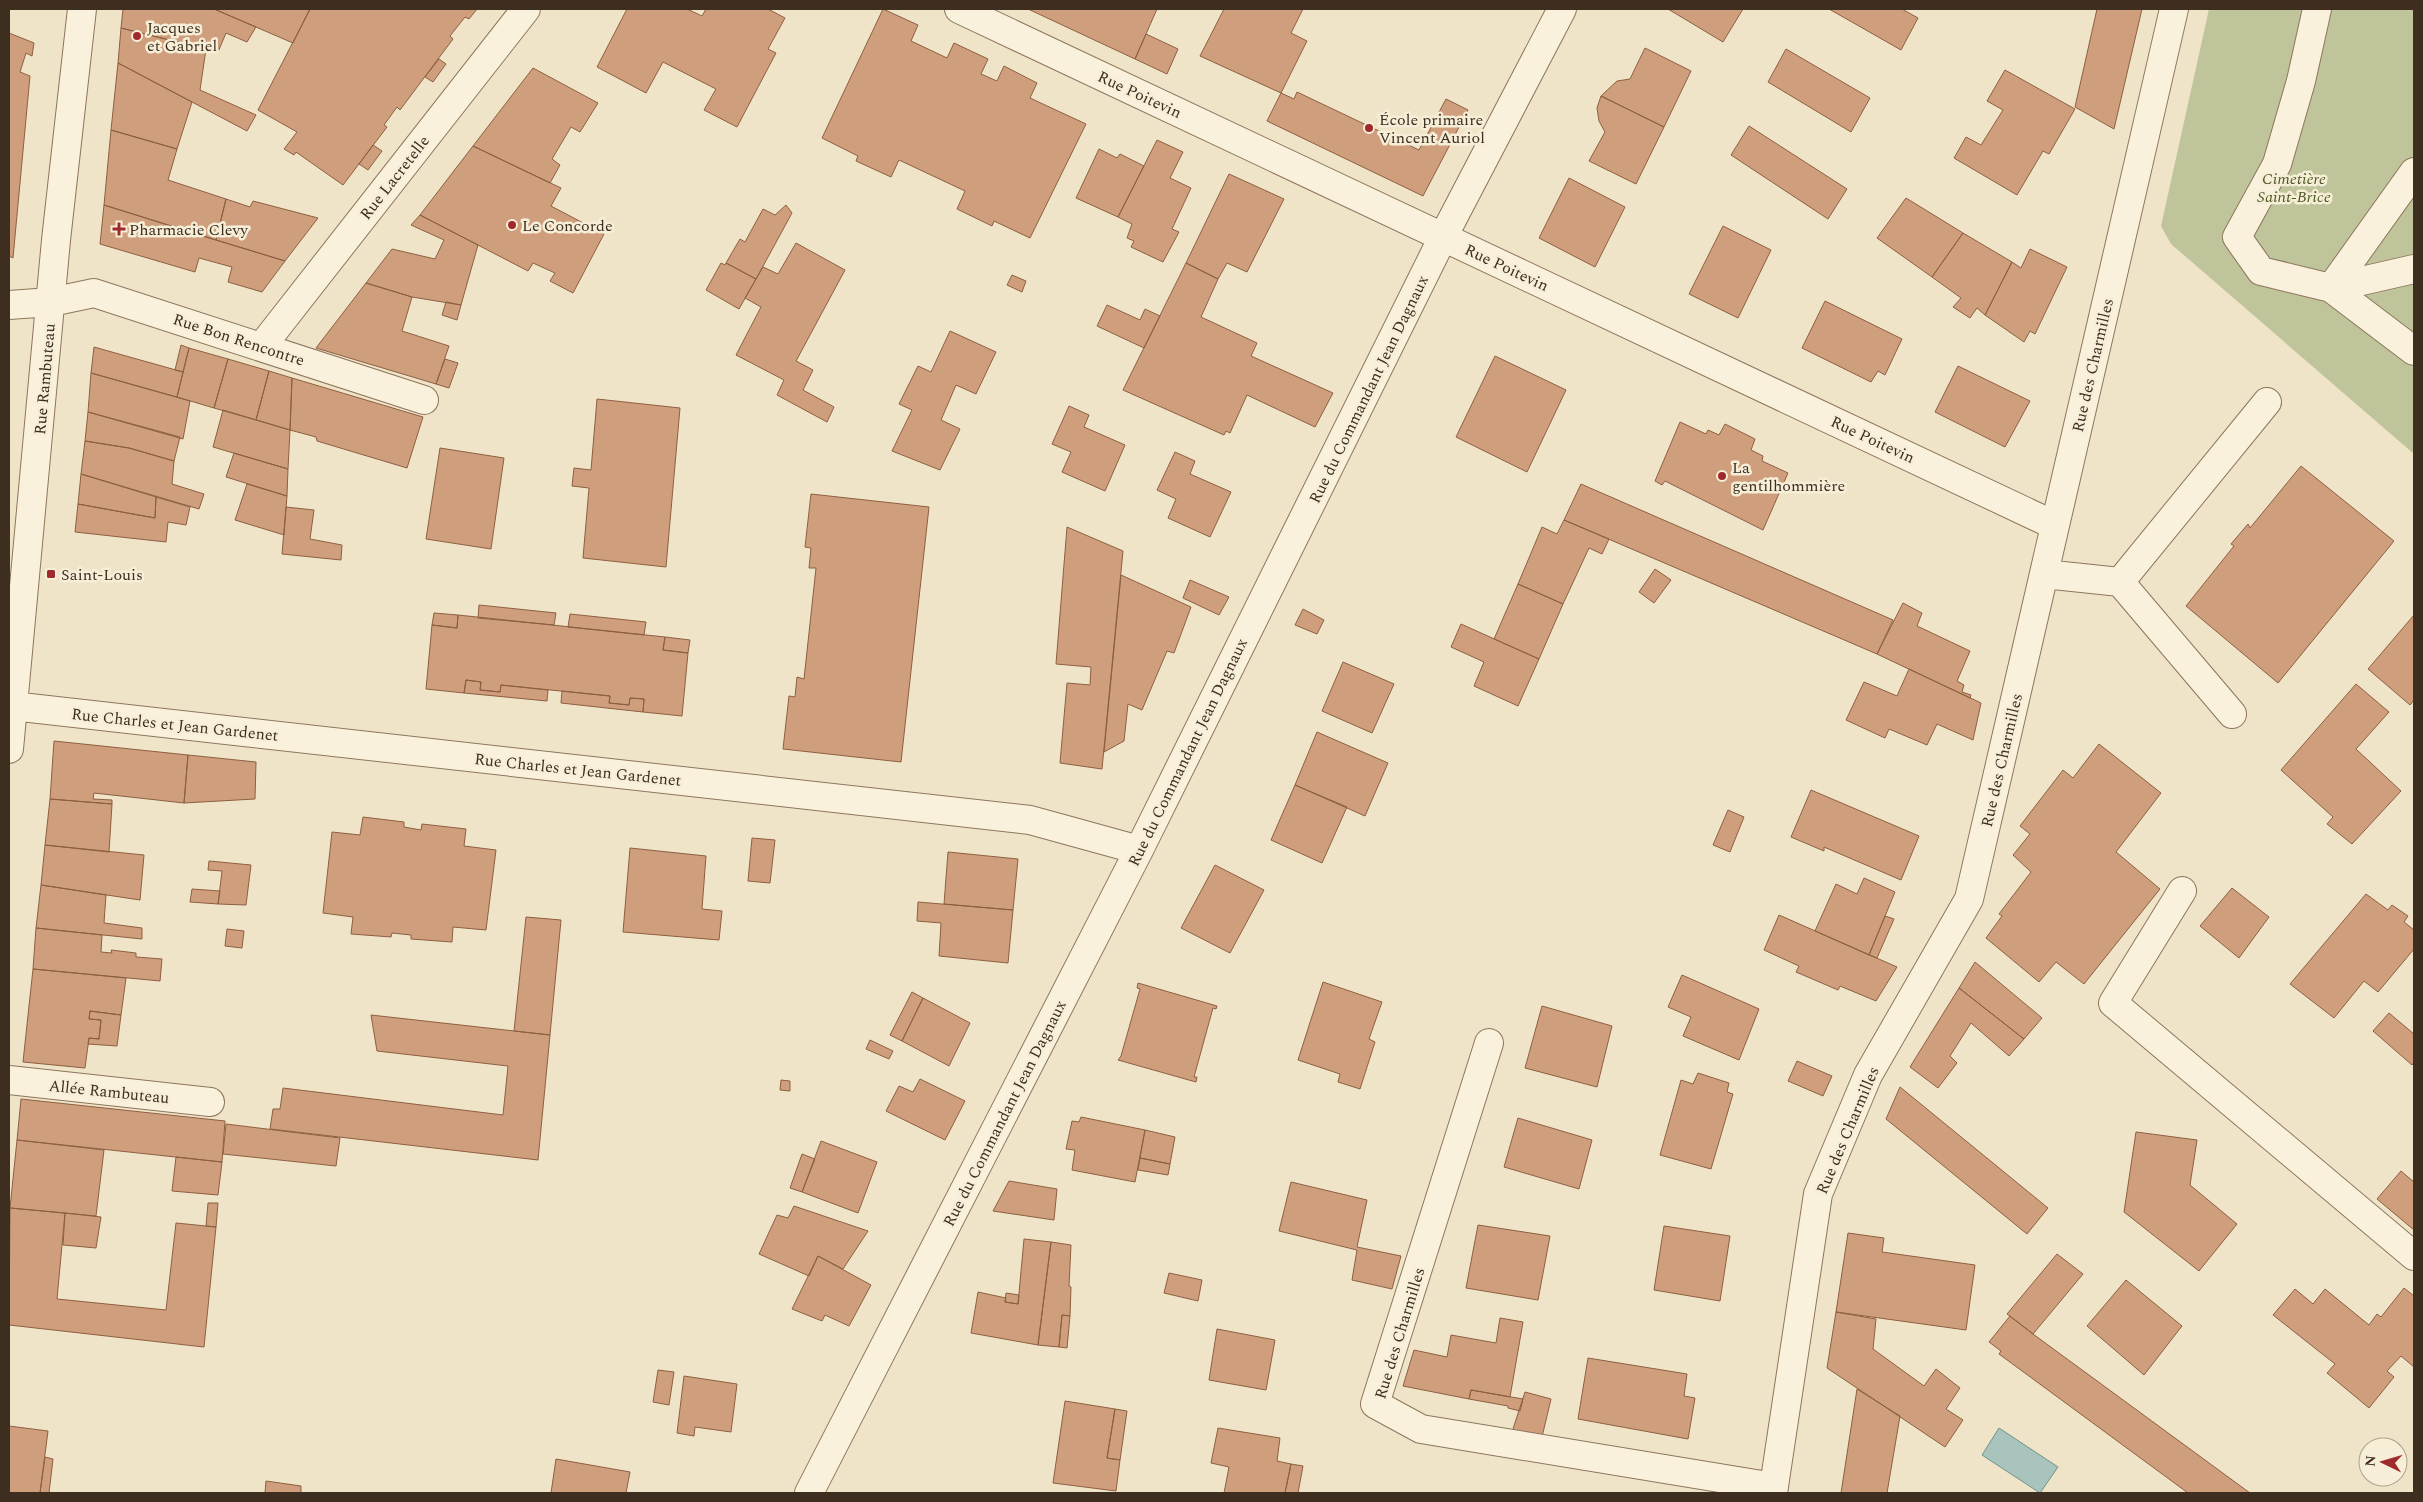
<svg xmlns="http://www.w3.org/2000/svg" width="2423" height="1502" viewBox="0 0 2423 1502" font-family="Spectral,serif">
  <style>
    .cemetery { fill: #bfc49a }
    .water { fill: #a9c4bc; stroke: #6f938a }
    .building { fill: #cf9f7d; stroke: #8d5f41 }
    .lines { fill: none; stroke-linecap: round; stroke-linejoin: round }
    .minor-casing { stroke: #8d765c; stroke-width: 30 }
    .minor { stroke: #faf1dc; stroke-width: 28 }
    .poi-dot { fill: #9e2a2b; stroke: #f7eed8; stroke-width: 2 }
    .labels { text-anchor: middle; stroke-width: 5; stroke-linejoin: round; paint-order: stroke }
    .poi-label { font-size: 16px; fill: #3d2e20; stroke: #f7eed8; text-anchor: start }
    .street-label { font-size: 16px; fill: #3d2e20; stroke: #f7eed8 }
    .park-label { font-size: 16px; font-style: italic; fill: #4d5a26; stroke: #f7eed8 }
  </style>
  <rect width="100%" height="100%" fill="#f0e4c8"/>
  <path class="cemetery" d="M2209,9H2414V454L2171,244L2161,226Z"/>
  <path class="water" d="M1999,1428L2058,1467L2040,1493L1982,1455Z"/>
  <path class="building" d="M123,9H214L256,27L247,42L226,33L218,52L121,28Z
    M214,9H310L293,43Z
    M310,9H477L469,19L465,17L450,36L453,39L400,110L397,107L384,125L387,127L343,185L296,152L294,155L284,149L297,132L258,110Z
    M627,9H687L702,16L706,9H768L785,18L768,49L776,53L737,127L704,110L716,89L663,62L646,93L597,67Z
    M883,9L918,25L911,41L947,58L954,43L988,59L981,74L997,81L1004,66L1037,83L1030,98L1086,124L1030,238L994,221L992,226L957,209L965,191L899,160L891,177L856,161L858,156L822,138Z
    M1028,9H1157L1135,59Z
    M1224,9H1303L1291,33L1307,41L1281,93L1200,56Z
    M1668,9H1743L1723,42Z
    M1829,9H1902L1918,18L1901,50Z
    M2097,9H2142L2114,129L2075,107Z
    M121,28L206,49L200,90L256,115L247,131L118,63Z
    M9,33L34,43L32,56L26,53L20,72L30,76L13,258L9,256Z
    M1146,34L1178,49L1167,74L1135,59Z
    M1645,48L1691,71L1664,127L1601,96L1617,81L1630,79Z
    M1786,49L1870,98L1851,132L1768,82Z
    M439,59L446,64L433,82L425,77Z
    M118,63L192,102L177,149L111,130Z
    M533,68L598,103L580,132L571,127L552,159L560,165L550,183L473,146Z
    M2005,70L2075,109L2049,154L2043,151L2017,195L1954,158L1966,137L1981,145L2003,110L1987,101Z
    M1297,92L1419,150L1446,99L1468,110L1423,196L1267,121L1281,93L1294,99Z
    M1601,96L1664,127L1636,184L1589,161L1605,132L1599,121L1597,108Z
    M1749,126L1847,189L1828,219L1731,155Z
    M111,130L177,149L168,180L226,199L216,240L104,205Z
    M1157,140L1183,152L1170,178L1191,188L1172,229L1179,232L1163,262L1131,247L1134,241L1127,238L1132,224L1118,217Z
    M373,145L382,151L368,170L359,164Z
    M473,146L561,188L551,206L604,234L573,293L550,281L555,273L533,263L528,271L420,215Z
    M1099,149L1117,158L1120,154L1144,166L1118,217L1076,198Z
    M1229,174L1284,199L1247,272L1227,263L1218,279L1186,263Z
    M1569,178L1625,207L1595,267L1539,238Z
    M1906,198L1963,233L1932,277L1877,238Z
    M226,199L250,207L253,201L318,218L285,261L216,240Z
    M104,205L216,240L285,261L262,292L228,282L232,267L199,258L195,272L100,244Z
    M786,205L792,213L756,279L726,263L740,239L745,242L763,209L775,215Z
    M420,215L478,245L461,305L412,297L366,283L392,249L435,259L444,240L411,225Z
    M1723,226L1771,250L1738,318L1689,294Z
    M1963,233L2012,262L1985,315L1977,308L1970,318L1953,307L1961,298L1932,277Z
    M796,243L845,270L796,361L813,370L803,390L834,407L827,422L777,395L784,380L736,355L761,307L745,298L763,267L778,274Z
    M2030,249L2067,267L2035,334L2030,331L2024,342L1985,315L2012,262L2021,268Z
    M721,263L725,265L726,263L756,279L739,309L706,290Z
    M1186,263L1218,279L1201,317L1257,343L1251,356L1333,393L1315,427L1247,395L1230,433L1226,431L1224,435L1123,390Z
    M1012,275L1026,281L1022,292L1007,285Z
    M366,283L412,297L402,331L449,346L436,384L316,348Z
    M1825,301L1902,339L1885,375L1878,371L1871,382L1802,348Z
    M446,302L461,305L457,320L442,315Z
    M1107,305L1140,320L1145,309L1160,316L1144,348L1097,326Z
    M950,331L996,352L976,394L956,385L941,420L960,429L940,470L892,451L912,410L899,404L918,366L931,372Z
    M181,345L189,348L183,372L175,370Z
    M94,347L183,372L177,397L91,373Z
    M189,348L228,359L214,408L177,397Z
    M1495,356L1566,390L1527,472L1456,437Z
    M228,359L269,371L256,420L214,408Z
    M445,359L458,363L449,388L436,384Z
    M1958,366L2030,401L2005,447L1935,412Z
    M269,371L292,378L290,430L256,420Z
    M91,373L190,401L183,439L88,412Z
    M292,378L423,417L407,468L317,441L316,437L290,430Z
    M597,399L680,408L666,567L583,558L589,488L572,486L574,468L591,470Z
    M1069,406L1089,415L1084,427L1125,445L1105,491L1062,472L1071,452L1052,444Z
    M223,410L290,430L288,469L213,447Z
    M88,412L180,437L174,461L129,448L85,441Z
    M1680,422L1706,434L1708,430L1719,435L1725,424L1755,439L1751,450L1763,456L1762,461L1788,473L1763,530L1665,481L1662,485L1655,481Z
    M85,441L129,448L174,461L172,484L204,494L199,509L81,474Z
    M440,448L504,458L491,549L426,539Z
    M1175,452L1195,461L1190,474L1231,492L1210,537L1168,518L1176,499L1157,490Z
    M234,453L288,469L287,496L226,477Z
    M2301,466L2394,541L2278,683L2186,606L2234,546L2231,544L2248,524L2250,528Z
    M81,474L156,497L155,518L78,504Z
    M247,484L287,496L284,535L235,520Z
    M1581,484L1893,620L1877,654L1564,520Z
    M811,494L929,507L901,762L783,749L789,696L795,697L797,677L804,679L816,568H809L811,548L805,547Z
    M156,497L190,507L186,525L168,522L166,542L75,532L78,504L155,518Z
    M286,507L314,510L310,539L342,545L341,560L282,554Z
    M1564,520L1609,539L1602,554L1589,548L1563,604L1518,584L1542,527L1557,534Z
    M1067,527L1123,551L1102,769L1060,763L1067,683L1090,685L1091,667L1056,664Z
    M1655,569L1671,580L1654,603L1639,592Z
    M1121,575L1191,607L1174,653L1167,651L1142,710L1128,704L1124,741L1104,752Z
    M1190,580L1229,597L1219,615L1183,598Z
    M1518,584L1563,604L1539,659L1494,639Z
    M1903,603L1922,613L1917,626L1970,651L1957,681L1964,685L1962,692L1971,695L1970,698L1877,654Z
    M479,605L556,613L554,625L478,618Z
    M1303,609L1324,620L1317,634L1295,625Z
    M434,613L458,615L457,628L432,625Z
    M570,614L646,622L644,635L568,627Z
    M458,615L665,637L663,650L688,653L682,716L643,712L644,699L630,698L629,705L609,703L610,696L501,685L500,692L480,690L481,682L466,680L464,693L426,689L432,625L457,628Z
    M2414,615V700L2410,705L2368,669Z
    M1461,624L1539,659L1518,706L1474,686L1484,662L1451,647Z
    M665,637L690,640L688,653L663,650Z
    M1343,662L1394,684L1372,733L1322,711Z
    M1909,669L1981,703L1973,740L1937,724L1927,745L1889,729L1885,738L1846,720L1864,682L1897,696Z
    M466,680L481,682L480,690L500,692L501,685L548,690L547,701L464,693Z
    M2356,684L2389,712L2356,749L2401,791L2352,844L2327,824L2333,817L2281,770Z
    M562,691L610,696L609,703L629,705L630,698L644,699L643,712L561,703Z
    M1317,732L1388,763L1365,816L1295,785Z
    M54,741L188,755L184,803L94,793L93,799L112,800V804L50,799Z
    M2099,744L2161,793L2116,852L2160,889L2084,984L2056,962L2039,982L1986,938L2002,916L1999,914L2031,872L2013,855L2030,834L2020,826L2063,770L2073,778Z
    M188,755L256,762L255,799L184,803Z
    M1295,785L1347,807L1322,863L1271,840Z
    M1811,790L1919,836L1901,880L1824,847V851L1791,837Z
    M50,799L112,804L109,852L45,845Z
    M1728,810L1744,817L1730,852L1713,845Z
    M363,817L404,822V827L421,830L422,824L466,829L464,846L496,850L486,930L453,927L452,942L411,939V935L392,933L391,937L351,934L353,917L323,913L332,832L360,835Z
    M752,838L775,840L770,883L748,881Z
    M45,845L144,855L140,900L41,885Z
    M630,848L706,856L702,909L722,911L719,940L623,932Z
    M948,852L1018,859L1013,910L944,904Z
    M209,861L251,865L246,905L218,904L222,871L208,870Z
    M1215,865L1264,890L1230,953L1181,928Z
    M1864,878L1895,892L1869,955L1815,931L1836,884L1857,894Z
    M41,885L106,895L104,923L142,928V939L36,928Z
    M2232,888L2269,917L2239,958L2200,926Z
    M192,889L220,891L218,904L190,902Z
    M2366,894L2388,910L2392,905L2408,916L2404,922L2414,930V949L2378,992L2364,981L2334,1018L2290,984Z
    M918,902L1013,910L1008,963L939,956L941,923L917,921Z
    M1779,915L1897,967L1876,1001L1840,986L1838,990L1796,972L1799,966L1764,950Z
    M1885,916L1894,919L1877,958L1869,955Z
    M526,917L561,920L550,1035L514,1031Z
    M36,928L102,935L101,952L112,953L111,950L136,953V957L162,959L160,981L33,969Z
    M227,929L244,931L242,948L225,946Z
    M1975,962L2042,1018L2024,1039L1959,988Z
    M33,969L126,978L121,1015L90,1011L89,1019L101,1020L99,1039L89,1038L85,1068L23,1062Z
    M1682,975L1759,1009L1739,1060L1683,1036L1691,1017L1668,1007Z
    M1323,982L1382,1002L1369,1039L1375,1042L1360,1089L1338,1082L1340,1074L1298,1060Z
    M1138,983L1217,1006L1216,1009L1213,1008L1194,1077H1197L1196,1082L1118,1060L1121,1056L1140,989L1137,988Z
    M1959,988L2024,1039L2009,1056L1971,1023L1950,1056L1957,1063L1938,1088L1910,1067Z
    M912,992L923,998L902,1041L890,1035Z
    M923,998L970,1023L949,1066L902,1041Z
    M1542,1006L1612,1026L1597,1087L1525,1068Z
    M90,1011L121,1015L117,1046L88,1044L89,1038L99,1039L101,1020L89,1019Z
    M2389,1013L2414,1034V1062L2412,1065L2373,1031Z
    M371,1015L550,1035L538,1160L270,1129L273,1109H280L283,1088L503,1115L508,1066L377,1051Z
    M870,1040L893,1051L889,1059L866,1049Z
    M1797,1061L1832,1076L1823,1096L1788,1081Z
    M1698,1073L1729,1083L1727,1092L1733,1094L1711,1169L1660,1155L1681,1080L1693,1084Z
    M920,1079L965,1101L945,1140L886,1111L899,1086L913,1092Z
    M781,1080L790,1081V1091L780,1090Z
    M1900,1087L2048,1208L2027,1234L1886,1119Z
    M21,1099L225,1121L222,1162L17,1140Z
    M1081,1117L1145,1130L1135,1182L1072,1170L1075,1150L1066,1149L1072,1121L1079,1122Z
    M1518,1118L1592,1140L1579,1189L1504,1167Z
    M226,1124L340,1138L336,1166L223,1154Z
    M1145,1130L1175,1137L1170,1164L1140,1158Z
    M2136,1132L2197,1140L2190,1185L2237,1224L2199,1271L2124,1212Z
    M17,1140L104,1150L96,1216L10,1208Z
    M821,1141L877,1162L858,1213L802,1192Z
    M802,1154L815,1159L802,1192L790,1188Z
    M176,1157L222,1162L218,1195L172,1191Z
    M1140,1158L1170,1164L1168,1175L1138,1170Z
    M2401,1171L2414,1182V1230L2377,1199Z
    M1009,1181L1057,1189L1054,1220L993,1211Z
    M1291,1182L1367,1200L1357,1247L1401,1256L1392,1289L1352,1280L1357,1250L1279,1231Z
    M208,1203H218L216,1227L206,1226Z
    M794,1206L868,1231L843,1269L818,1256L809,1276L759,1254L777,1215L788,1218Z
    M10,1208L65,1213L57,1299L166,1310L176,1223L216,1227L204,1347L9,1325Z
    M65,1213L101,1217L96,1248L63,1245Z
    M1478,1225L1550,1236L1538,1300L1466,1288Z
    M1664,1226L1730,1236L1720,1301L1654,1290Z
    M1848,1233L1884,1238L1882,1252L1975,1265L1966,1330L1836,1312Z
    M1024,1239L1051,1242L1038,1345L971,1333L978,1292L1006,1298L1005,1302L1018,1304Z
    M1051,1242L1071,1245L1069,1286L1071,1287L1070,1316L1062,1315L1059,1347L1038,1345Z
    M2057,1254L2083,1274L2033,1334L2007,1314Z
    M818,1256L871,1285L849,1326L825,1315L822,1321L792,1309Z
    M1169,1273L1202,1280L1198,1301L1164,1293Z
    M2126,1280L2182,1326L2144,1375L2087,1326Z
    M2404,1288L2414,1296V1367L2401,1356L2387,1371L2394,1377L2369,1408L2327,1373L2335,1364L2273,1315L2295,1289L2313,1304L2325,1289L2369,1325L2377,1314L2381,1317Z
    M1006,1293L1019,1295L1018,1304L1005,1302Z
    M1836,1312L1876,1319L1873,1349L1924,1386L1936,1369L1960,1388L1946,1409L1963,1420L1945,1447L1827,1368Z
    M1062,1315L1070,1316L1067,1348L1059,1347Z
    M2010,1316L2033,1334L2250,1493H2188L1999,1354L2001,1351L1989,1342Z
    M1500,1318L1523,1322L1510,1397L1471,1390L1469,1399L1403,1386L1414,1350L1447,1357L1451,1335L1496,1343Z
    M1217,1329L1275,1340L1266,1390L1209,1380Z
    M1588,1358L1687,1374L1684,1396L1695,1398L1688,1439L1578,1419Z
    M658,1370L674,1372L669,1405L653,1402Z
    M684,1376L737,1384L731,1432L695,1427L694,1436L677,1433Z
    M1857,1389L1900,1416L1887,1493H1841Z
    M1471,1390L1523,1399L1520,1411L1508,1408V1406L1469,1399Z
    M1525,1392L1551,1399L1542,1437L1512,1432Z
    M1065,1401L1115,1409L1107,1458L1120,1460L1116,1491L1053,1483Z
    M1115,1409L1127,1411L1120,1460L1107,1458Z
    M9,1426L48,1431L40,1493H9Z
    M1218,1428L1280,1438L1277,1461L1291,1464L1285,1493H1224L1229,1467L1211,1463Z
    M45,1457L53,1459L49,1493H40Z
    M556,1459L630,1472L626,1493H551Z
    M1291,1464L1303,1466L1298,1493H1285Z
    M266,1481L301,1486V1493H265Z"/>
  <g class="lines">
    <g class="minor-casing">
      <path id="minor" d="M959,9L2054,525
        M2317,9L2301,81L2277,164L2237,237L2261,271L2331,288L2414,351
        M2331,288L2414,172
        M2331,288L2414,269
        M9,305L51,302L94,293L424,400
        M262,346L526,9
        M2044,574L2120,582L2267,402
        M2120,582L2232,714
        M12,706L1030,820L1139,850
        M9,749L56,240L82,9
        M2182,891L2113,1003L2414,1256
        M1489,1043L1375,1404L1421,1429L1774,1487
        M9,1080L210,1102
        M809,1493L1139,850L1443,237L1562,9
        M1773,1493L1818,1194L1868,1075L1969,899L2174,9"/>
    </g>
    <use href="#minor" class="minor"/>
  </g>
  <g class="poi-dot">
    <circle cx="137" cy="36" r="5"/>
    <circle cx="1369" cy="128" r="5"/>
    <circle cx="512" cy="225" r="5"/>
    <path d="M116.5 221.5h5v5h5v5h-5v5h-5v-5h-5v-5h5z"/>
    <circle cx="1722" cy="476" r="5"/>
    <rect x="46" y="569" width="10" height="10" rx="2.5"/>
  </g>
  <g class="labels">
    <g class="poi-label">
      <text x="147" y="33">Jacques<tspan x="147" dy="18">et Gabriel</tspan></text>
      <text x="1379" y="125">École primaire<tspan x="1379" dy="18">Vincent Auriol</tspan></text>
      <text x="522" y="231">Le Concorde</text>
      <text x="129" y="235">Pharmacie Clevy</text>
      <text x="1732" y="473">La<tspan x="1732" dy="18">gentilhommière</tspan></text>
      <text x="61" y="580">Saint-Louis</text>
    </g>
    <g class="street-label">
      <text transform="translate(1140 94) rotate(25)" y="6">Rue Poitevin</text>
      <text transform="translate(394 177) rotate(-52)" y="6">Rue Lacretelle</text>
      <text transform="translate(1507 267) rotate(25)" y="6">Rue Poitevin</text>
      <text transform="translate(239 339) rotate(18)" y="6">Rue Bon Rencontre</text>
      <text transform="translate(2092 365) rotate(-77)" y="6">Rue des Charmilles</text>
      <text transform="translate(44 379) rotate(-85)" y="6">Rue Rambuteau</text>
      <text transform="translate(1368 389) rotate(-64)" y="6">Rue du Commandant Jean Dagnaux</text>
      <text transform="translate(1873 439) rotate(25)" y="6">Rue Poitevin</text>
      <text transform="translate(175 724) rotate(6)" y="6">Rue Charles et Jean Gardenet</text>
      <text transform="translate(1187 752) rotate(-64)" y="6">Rue du Commandant Jean Dagnaux</text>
      <text transform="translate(2001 760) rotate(-77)" y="6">Rue des Charmilles</text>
      <text transform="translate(578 769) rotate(6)" y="6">Rue Charles et Jean Gardenet</text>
      <text transform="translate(109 1091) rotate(6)" y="6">Allée Rambuteau</text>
      <text transform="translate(1004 1113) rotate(-63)" y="6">Rue du Commandant Jean Dagnaux</text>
      <text transform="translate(1847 1130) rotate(-67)" y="6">Rue des Charmilles</text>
      <text transform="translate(1399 1333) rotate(-73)" y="6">Rue des Charmilles</text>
    </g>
    <g class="park-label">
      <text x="2294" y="184">Cimetière<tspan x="2294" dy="18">Saint-Brice</tspan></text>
    </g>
  </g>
  <rect width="2423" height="1502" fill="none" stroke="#3d2e20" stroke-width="20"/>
  <g transform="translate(2383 1462) rotate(275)"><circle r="24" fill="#f7eed8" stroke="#ada18e"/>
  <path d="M0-4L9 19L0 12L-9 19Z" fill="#9e2a2b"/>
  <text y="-8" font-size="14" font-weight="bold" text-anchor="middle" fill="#3d2e20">N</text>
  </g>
</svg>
